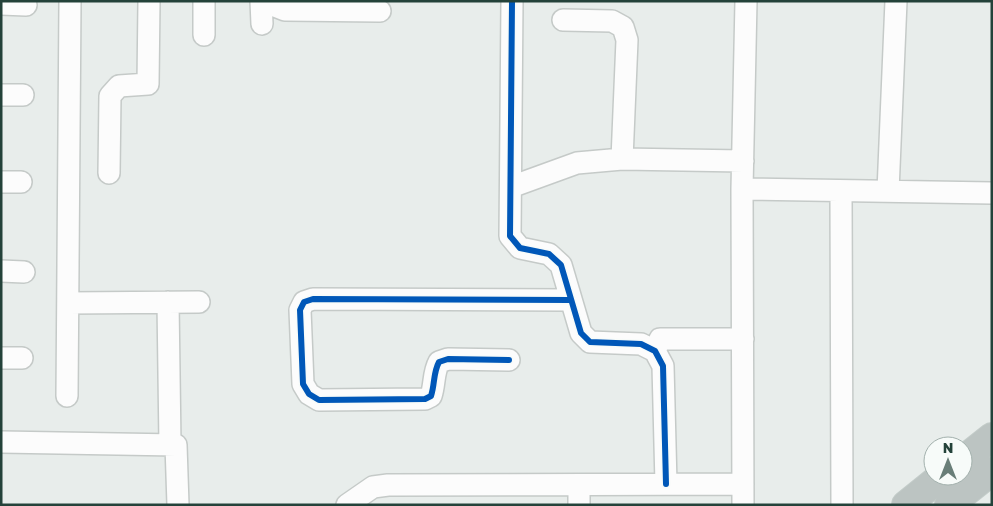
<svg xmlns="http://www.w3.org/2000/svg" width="993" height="506" viewBox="0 0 993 506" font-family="'Golos Text',sans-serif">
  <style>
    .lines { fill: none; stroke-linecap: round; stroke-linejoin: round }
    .minor-casing { stroke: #c5cac8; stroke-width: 24 }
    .highway-casing { stroke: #c3ccc9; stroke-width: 30 }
    .minor { stroke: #fcfcfc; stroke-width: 21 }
    .highway { stroke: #bcc4c2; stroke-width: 28 }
    .cycleway-casing { stroke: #f7fbf9; stroke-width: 9 }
    .cycleway { stroke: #0057b8; stroke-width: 6 }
  </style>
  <rect width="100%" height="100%" fill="#e8edeb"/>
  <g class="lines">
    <g class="minor-casing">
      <path id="minor" d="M261,1L262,24
        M262,1L285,10L380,11
        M512,1L510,236L520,248L549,254L561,265L581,333L590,342L641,344L655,351L663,366L666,484
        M1,4L26,5
        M563,20L612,21L623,27L627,40L622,159
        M204,35V1
        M1,95H23
        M109,173L110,96L119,86L148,84L149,1
        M1,182H21
        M511,187L577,163L622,159L743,161
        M742,189L992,193
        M841,191L842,505
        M888,191L896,1
        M1,271L24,272
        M168,302L170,445
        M68,303L199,302
        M655,351L660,339H743
        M1,358H22
        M509,360L448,359L439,362C433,373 435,384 431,396L425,399L319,400L309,394L303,384L300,310L304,302L313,299L571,300
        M67,396L70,1
        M1,442L176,445L178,505
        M579,485V505
        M347,505L373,487L388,485L743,484
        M743,505L742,189L746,1"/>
    </g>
    <g class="highway-casing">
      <path id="highway" d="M963,460L992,437
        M906,505L942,476
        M949,505L992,471"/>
    </g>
    <use href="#minor" class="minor"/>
    <use href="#highway" class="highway"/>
    <g class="cycleway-casing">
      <path id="cycleway" d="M512,1L510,236L520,248L549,254L561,265L581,333L590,342L641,344L655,351L663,366L666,484
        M509,360L448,359L439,362C433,373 435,384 431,396L425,399L319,400L309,394L303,384L300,310L304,302L313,299L571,300"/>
    </g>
    <use href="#cycleway" class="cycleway"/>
  </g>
  <rect width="993" height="506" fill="none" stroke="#24423a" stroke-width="5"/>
  <g transform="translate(948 461)"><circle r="24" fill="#f7fbf9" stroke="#a3b1ad"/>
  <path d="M0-4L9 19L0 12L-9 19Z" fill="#697e78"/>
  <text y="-8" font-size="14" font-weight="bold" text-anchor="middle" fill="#24423a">N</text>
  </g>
</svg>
